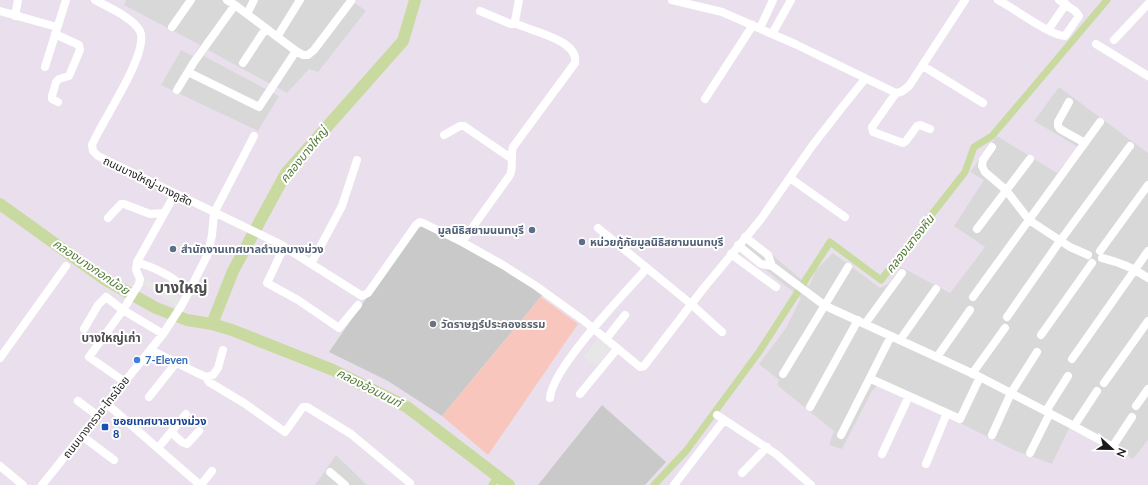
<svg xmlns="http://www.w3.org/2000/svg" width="1148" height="485" viewBox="0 0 1148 485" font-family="Lato,'Noto Sans Thai',sans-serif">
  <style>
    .residential { fill: #d8d8d9 }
    .religious { fill: #c9c9c9 }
    .park { fill: #f8c6bc }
    .parking { fill: #e7e7e7 }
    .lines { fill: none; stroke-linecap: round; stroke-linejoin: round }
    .canal { stroke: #c8daa0; stroke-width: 7 }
    .river { stroke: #c8daa0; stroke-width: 12 }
    .minor { stroke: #fff; stroke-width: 8 }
    .service-dot { fill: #5c6f8a; stroke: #fff; stroke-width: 1.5 }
    .worship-dot { fill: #6b7280; stroke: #fff; stroke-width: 1.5 }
    .shop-dot { fill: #3f7fe0; stroke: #fff; stroke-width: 1.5 }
    .transit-dot { fill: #1a4fb4; stroke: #fff; stroke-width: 1.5 }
    .labels { text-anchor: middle; stroke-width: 4; stroke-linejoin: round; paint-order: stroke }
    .street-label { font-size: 11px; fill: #1b1b1b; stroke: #fff }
    .service-label { font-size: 11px; font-weight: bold; fill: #4e5e75; stroke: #fff; text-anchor: start }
    .worship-label { font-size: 11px; font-weight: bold; fill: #5b616d; stroke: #fff; text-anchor: start }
    .shop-label { font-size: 11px; font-weight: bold; fill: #366cbe; stroke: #fff; text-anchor: start }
    .transit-label { font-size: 11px; font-weight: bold; fill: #164399; stroke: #fff; text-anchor: start }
    .water-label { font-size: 12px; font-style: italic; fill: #547b39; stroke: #fff }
    .neighbourhood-label { font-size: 12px; font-weight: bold; fill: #4e4e4e; stroke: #fff }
    .district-label { font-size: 15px; font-weight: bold; fill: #4e4e4e; stroke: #fff }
  </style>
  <rect width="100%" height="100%" fill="#eae0ed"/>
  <path class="residential" d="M126,0H351L366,11L318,72L309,69L287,93L208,50L204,56L279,96L258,131L161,85L181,50L193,56L200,45L124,5Z
    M1059,87L1148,153V440L1133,459L1071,424L1052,464L1016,451L956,421L877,386L872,391L842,449L829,445L834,431L777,385L779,380L759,364L786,328L801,298L740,250L751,237L809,286L816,270L833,253L880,288L888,284L901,267L950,293L985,247L954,226L984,180L970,172L997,136L1057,173L1078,147L1034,121Z
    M336,455L367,485H315Z"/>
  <path class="religious" d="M418,224L478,254L544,293L442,416L388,381L329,352Z
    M602,405L666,462L645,485H538Z"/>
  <path class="park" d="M541,297L578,324L488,455L442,416Z"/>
  <path class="parking" d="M147,278L181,300L177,307L143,284Z
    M598,338L611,348L597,366L584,357Z"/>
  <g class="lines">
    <path class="canal" d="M492,485L498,476
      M654,485L686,451L759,352L830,242L881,280L925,223L965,172L974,147L992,136L1107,0"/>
    <path class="river" d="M0,204L104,279L156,308L187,320L212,324L232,330L333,370L407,407L509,485
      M212,324L233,271L286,173L403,41L415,0"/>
    <path class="minor" d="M95,0C108,7 133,18 140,31C150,53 101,122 92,145L93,151L98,156L278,243L362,296L368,293L416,225L420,222L423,223L462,242L503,265L536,286L583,320L640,367L644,366L703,289L761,219L812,146L844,105L865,79
      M227,0L235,5L296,51L303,55H308L314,50L351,1
      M672,0L722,12L795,44L896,93L901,92L909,86L965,0
      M998,0C1014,8 1049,35 1065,36L1079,16L1075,11L1059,0
      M0,11L57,27
      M480,11L511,24H517
      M247,14L254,0
      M15,16L18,0
      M172,27L191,0
      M760,28L773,0
      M1048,30L1066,4
      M55,34L79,45L80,50L69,76L59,79L56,82L52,96V99L58,102
      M772,34L791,0
      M277,37L300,0
      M1114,40L1148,4
      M1096,44L1148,76
      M243,63L266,28
      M923,66L983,103
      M45,67L66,0
      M188,72L259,107L296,51
      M177,90L194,62L235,5
      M896,93L872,127L873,132L903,143L906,141L917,126L920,125L930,129
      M705,99L753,25
      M1069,102L1058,122V126L1060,129L1085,143
      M444,135L460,126H464L512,159
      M992,147L983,160L982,166L985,172L1006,190L1029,220L1070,247L1088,255
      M790,178L845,217
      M175,194L137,262C149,266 164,272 175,280C180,284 182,291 188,294
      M108,218L121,204H124L150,214L164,213
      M598,228L691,304L722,332
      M977,229L1030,159
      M462,242L510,175C514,166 510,156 513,147L575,63C579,40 533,32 517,24L515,21L519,0
      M738,245L761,264L772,266L768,255L745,237
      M284,247L267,283L298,300L339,328L358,305
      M1100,251L1148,185
      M731,254L776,287
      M1102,258C1119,262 1134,268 1148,278
      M311,264L342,206L357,160
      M772,266L820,302L830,308L980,377L1074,426L1124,453
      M973,297L1100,122
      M1007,317L1060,241L1130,146
      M865,324L902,273
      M84,329L98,305L106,297L123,310L163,334
      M1041,335L1092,263
      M606,339L625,315
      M900,340L936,289
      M151,350L197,373L206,377L213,375L218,368L223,350
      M937,357L970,310
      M0,358L66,266
      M1072,359L1148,251
      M783,374L848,267
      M972,374L1005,328
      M206,377L209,382L244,403L285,432L303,407H307L351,434L410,483
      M871,379L960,419L980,377
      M125,382L89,357L123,310L139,284L140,279L136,270L137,262
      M1104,383L1148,321
      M580,394L617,349
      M149,397L176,363
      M550,398C552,368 625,293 647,268
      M78,401L98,416
      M107,404L200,485
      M1136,406L1148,389
      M810,407L858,320
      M1046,411L1068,376
      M717,415L776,454L811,485
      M1074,426L1097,391
      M172,433L182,442L187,444L199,431
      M841,435L891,336
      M992,435L1011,393L1037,352
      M82,436L114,460
      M1113,446L1132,417
      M158,448L186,414
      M1030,453L1050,413
      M882,454L909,396
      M926,464L947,413
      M0,466L23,485
      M330,472L345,485
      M742,473L767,447
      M42,485L163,334L182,305L208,254L212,235L214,213L254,136
      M201,485L212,471
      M674,485L724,420"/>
  </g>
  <g class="service-dot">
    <circle cx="532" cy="230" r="4"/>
    <circle cx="582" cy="242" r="4"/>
    <circle cx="173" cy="249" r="4"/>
  </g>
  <circle class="worship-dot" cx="433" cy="324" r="4"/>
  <circle class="shop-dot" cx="137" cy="360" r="4"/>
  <rect class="transit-dot" x="101" y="423" width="8" height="8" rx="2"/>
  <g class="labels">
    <g class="street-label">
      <text transform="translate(148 181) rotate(26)" y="4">ถนนบางใหญ่-บางคูลัด</text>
      <text transform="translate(96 417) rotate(-52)" y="4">ถนนบางกรวย-ไทรน้อย</text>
    </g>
    <g class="service-label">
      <text x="524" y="234" text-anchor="end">มูลนิธิสยามนนทบุรี</text>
      <text x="590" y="246">หน่วยกู้ภัยมูลนิธิสยามนนทบุรี</text>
      <text x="181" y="253">สํานักงานเทศบาลตําบลบางม่วง</text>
    </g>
    <g class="worship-label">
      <text x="441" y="328">วัดราษฎร์ประคองธรรม</text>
    </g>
    <g class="shop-label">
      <text x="145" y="364">7-Eleven</text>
    </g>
    <g class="transit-label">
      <text x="113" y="425">ซอยเทศบาลบางม่วง<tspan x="113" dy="13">8</tspan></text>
    </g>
    <g class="water-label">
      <text transform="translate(304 155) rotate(-51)" y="4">คลองบางใหญ่</text>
      <text transform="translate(910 244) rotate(-52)" y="4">คลองเสาธงหิน</text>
      <text transform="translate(91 267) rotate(34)" y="4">คลองบางกอกน้อย</text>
      <text transform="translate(369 388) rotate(27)" y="4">คลองอ้อมนนท์</text>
    </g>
    <g class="neighbourhood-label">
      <text x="111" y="342">บางใหญ่เก่า</text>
    </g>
    <g class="district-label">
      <text x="181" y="293">บางใหญ่</text>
    </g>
  </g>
  <g transform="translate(1112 449) rotate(112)" stroke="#ffffff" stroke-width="3" paint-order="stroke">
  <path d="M0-3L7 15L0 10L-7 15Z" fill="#1b1b1b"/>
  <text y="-6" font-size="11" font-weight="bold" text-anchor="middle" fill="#1b1b1b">N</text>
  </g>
</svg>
